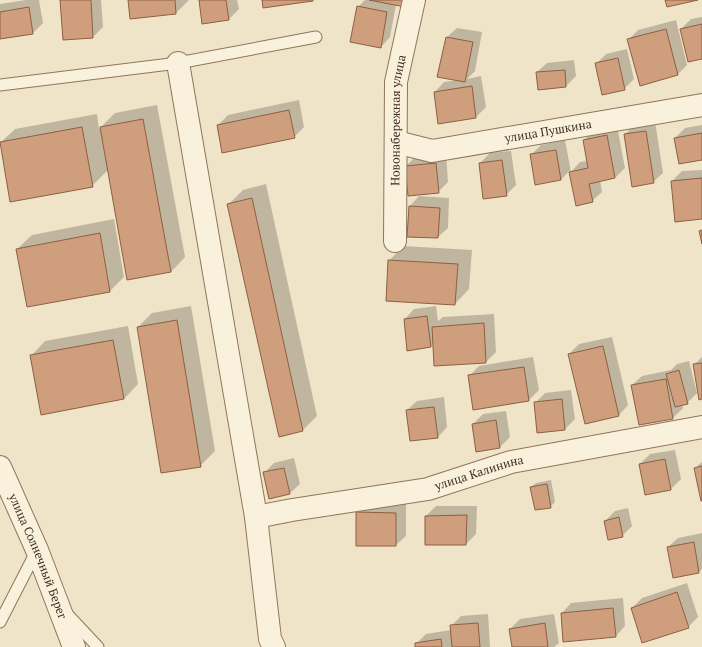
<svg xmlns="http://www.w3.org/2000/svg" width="702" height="647" viewBox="0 0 702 647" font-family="'PT Serif',serif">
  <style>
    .shadow { fill: #0003 }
    .building { fill: #cf9f7d; stroke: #8d5f41 }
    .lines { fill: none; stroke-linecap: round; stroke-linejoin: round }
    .lane-casing { stroke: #8d765c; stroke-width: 13 }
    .street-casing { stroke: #8d765c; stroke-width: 24 }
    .lane { stroke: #faf1dc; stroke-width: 11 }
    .street { stroke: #faf1dc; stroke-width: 22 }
    .labels { text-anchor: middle; stroke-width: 3; stroke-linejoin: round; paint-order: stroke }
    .street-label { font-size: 12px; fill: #3d2e20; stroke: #f7eed8 }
  </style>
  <rect width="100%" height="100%" fill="#f0e4c8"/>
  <path class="shadow" d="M26,0H39L43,23L33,33L0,38V4Z
    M62,0H101L103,27L93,37Z
    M129,0H189L176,13L131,18Z
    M200,0H237L239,9L229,19Z
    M365,0H410L396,5L390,37L381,47L358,7Z
    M702,17V58L681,29L691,19Z
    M676,20L687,65L678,74L628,40L638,30Z
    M457,28L482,32L475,71L467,79L481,76L486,107L476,117L439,123L435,92L444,82L457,80L447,37Z
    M627,49L634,79L624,89L596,64L606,54Z
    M574,60L576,76L566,86L537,72L547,63Z
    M299,100L304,127L294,137L218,125L228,115Z
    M157,105L185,257L171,272L108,170L92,186L0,143L15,129L97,114L99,129L115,113Z
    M655,121L663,173L653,182L625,134L635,125Z
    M702,125V159L675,138L685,128Z
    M617,126L625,168L615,178L600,180L602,192L592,201L577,205L570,170L561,180L531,155L541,145L565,140L571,172L580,162L588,161L584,140L594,130Z
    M511,151L516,185L506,195L480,163L490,153Z
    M446,154L448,182L438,192L406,166L416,156Z
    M702,170V218L672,181L682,171Z
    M266,184L317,416L303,430L229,204L243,190Z
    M419,196L449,198L448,228L438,237L410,206Z
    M114,219L124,277L110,291L17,249L32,235Z
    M403,246L472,250L469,289L455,304L389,261Z
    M191,306L215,451L200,466L138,327L152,313Z
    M436,306L438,321L443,317L494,314L496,352L486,362L434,343L431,347L405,319L414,309Z
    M128,326L138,384L124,399L31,356L45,341Z
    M612,337L628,405L619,415L569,354L579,344Z
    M533,357L539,390L529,400L474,409L469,376L479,366Z
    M702,357V398L694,365Z
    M689,361L697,393L687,403L682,404L683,408L673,418L639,424L632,385L642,376L671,370L677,364Z
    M571,390L575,419L565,429L535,403L545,393Z
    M444,397L447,427L438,437L407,410L417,401Z
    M506,411L510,437L500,447L473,424L483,414Z
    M675,450L681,479L671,489L640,464L650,454Z
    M294,458L300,484L290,493L270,498L264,473L274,463Z
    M702,462V500L695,468Z
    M551,480L555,502L550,507L531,487L536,483Z
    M367,503H406V536L396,545L357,513Z
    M436,506H477L476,534L466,544L426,516Z
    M628,508L632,526L622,536L605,521L615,511Z
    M702,533V569L699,572L674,576L668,547L678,538Z
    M687,583L698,617L688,627L632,608L642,598Z
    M623,598L625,626L616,636L562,613L571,603Z
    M488,614L490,647H416V644L426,634L451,630V626L461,616Z
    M554,614L559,643L554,647H513L510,629L520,619Z"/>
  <path class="building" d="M60,0H91L93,38L63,40Z
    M128,0H175L176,14L130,19Z
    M199,0H226L229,20L202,24Z
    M262,0H313V1L263,8Z
    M369,0H406L405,7Z
    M665,0H698L667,7Z
    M357,6L387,12L381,48L350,42Z
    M29,7L33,34L0,39V12Z
    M702,24V59L688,62L680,29Z
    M666,29L678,75L640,86L627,39Z
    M446,37L473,42L465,82L437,77Z
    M618,58L625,90L602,95L595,63Z
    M565,70L566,87L538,90L536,72Z
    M472,86L476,118L438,124L434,92Z
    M289,110L295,138L222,153L217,125Z
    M143,119L171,272L127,280L100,127Z
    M82,127L93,187L10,202L0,142Z
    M646,131L654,183L632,187L624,134Z
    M702,133V160L679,164L674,138Z
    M607,135L615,178L589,184L593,202L576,206L569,172L588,168L583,140Z
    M556,150L561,180L535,185L530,154Z
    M502,160L507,196L483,199L479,163Z
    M436,163L439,193L408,196L405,166Z
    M702,178V219L675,222L671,181Z
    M252,198L303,431L279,437L227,204Z
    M409,206L440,208L438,238L407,237Z
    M702,230V244L699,231Z
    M100,233L110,292L27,307L16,249Z
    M388,260L458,264L455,305L386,301Z
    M427,316L431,347L407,351L404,319Z
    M177,320L201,467L161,473L137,327Z
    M484,323L486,363L434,366L432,327Z
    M113,340L124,399L41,415L30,355Z
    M603,346L619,416L585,424L568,354Z
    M702,363V399L699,400L693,364Z
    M524,367L529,401L473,410L468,375Z
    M679,370L688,404L675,407L666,374Z
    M666,379L673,419L639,425L631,385Z
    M562,399L565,430L537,433L534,402Z
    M434,407L438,438L410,441L406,410Z
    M496,420L500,448L476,452L472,424Z
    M665,459L671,490L645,495L639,464Z
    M702,466V501H701L694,468Z
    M284,468L290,494L269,499L263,472Z
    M547,484L551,508L535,510L530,487Z
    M356,512L396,513V546H356Z
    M467,515L466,545H425V516Z
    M619,517L623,537L608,540L604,521Z
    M694,542L699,573L673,578L667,547Z
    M677,592L689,628L642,643L631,608Z
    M613,608L616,637L563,642L561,613Z
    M478,623L480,647H452L450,625Z
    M545,623L548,647H512L509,629Z
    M441,639L442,647H415V643Z"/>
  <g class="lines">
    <g class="lane-casing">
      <path id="lane" d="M0,85L178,63L316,37
        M68,615L98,647
        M0,622L37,550"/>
    </g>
    <g class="street-casing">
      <g id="street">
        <path d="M178,63L256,517L270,639L274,647"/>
        <path id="s1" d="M396,142L432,151L702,105"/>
        <path id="s2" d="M395,241L396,82L414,0"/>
        <path id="s3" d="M0,467L37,550L74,647"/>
        <path id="s4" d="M256,517L292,510L428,489L511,462L702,427"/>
      </g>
    </g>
    <use href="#lane" class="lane"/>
    <use href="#street" class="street"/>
  </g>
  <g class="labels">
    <g class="street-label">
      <text dy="4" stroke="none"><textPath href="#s2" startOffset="121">Новонабережная улица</textPath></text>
      <text dy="4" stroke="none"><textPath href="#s1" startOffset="155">улица Пушкина</textPath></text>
      <text dy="4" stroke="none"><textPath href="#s4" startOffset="228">улица Калинина</textPath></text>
      <text dy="4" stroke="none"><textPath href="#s3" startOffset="97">улица Солнечный Берег</textPath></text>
    </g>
  </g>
</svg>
